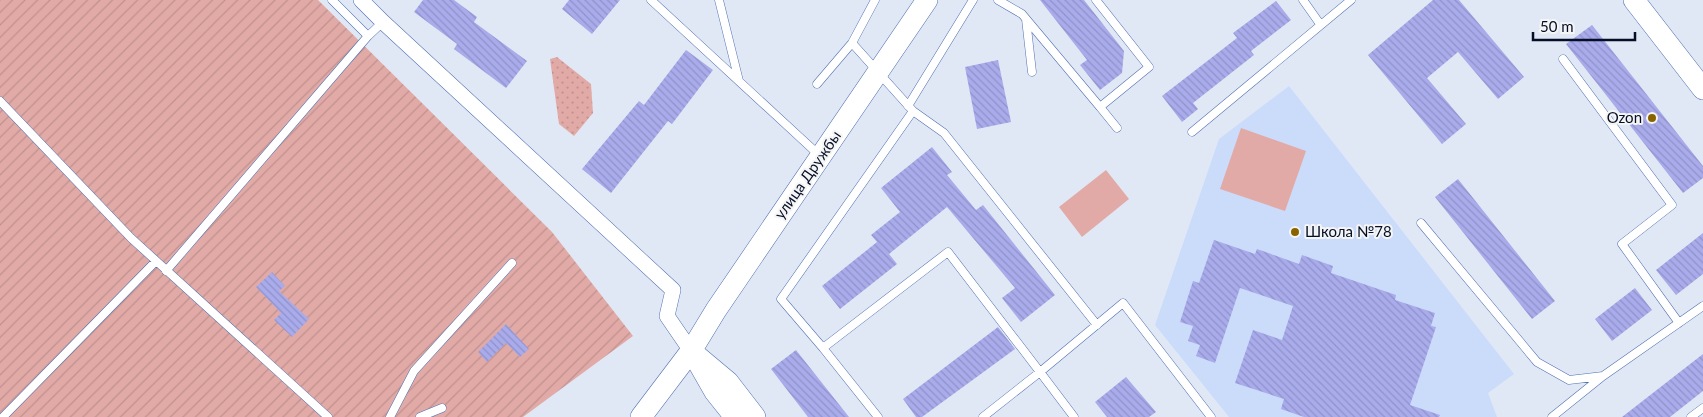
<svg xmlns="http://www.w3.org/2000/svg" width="1703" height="417" viewBox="0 0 1703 417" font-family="Lato,sans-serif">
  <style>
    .built { fill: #cbdbfa }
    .grass { fill: #e2aaa6 }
    .park { fill: url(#park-dots) }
    .garden { fill: url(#garden-furrows) }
    .building { fill: url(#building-back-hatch) }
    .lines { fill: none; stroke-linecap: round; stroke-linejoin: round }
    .lane-casing { stroke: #4f70af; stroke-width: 9 }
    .street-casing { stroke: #4f70af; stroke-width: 16 }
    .secondary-casing { stroke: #4f70af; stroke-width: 22 }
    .lane { stroke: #fff; stroke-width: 8 }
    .street { stroke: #fff; stroke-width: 15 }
    .secondary { stroke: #fff; stroke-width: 21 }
    .poi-dot { fill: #886300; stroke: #f5f5f5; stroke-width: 2 }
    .labels { text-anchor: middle; stroke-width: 4; stroke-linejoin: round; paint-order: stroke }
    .poi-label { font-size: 15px; fill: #040f27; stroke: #f5f5f5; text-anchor: end }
    .street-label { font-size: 15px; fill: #040f27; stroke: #f5f5f5 }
  </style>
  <defs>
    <pattern id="park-dots" width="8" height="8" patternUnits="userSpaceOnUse" patternTransform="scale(1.25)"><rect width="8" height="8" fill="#e2aaa6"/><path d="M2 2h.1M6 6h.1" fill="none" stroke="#c0918f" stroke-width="1.8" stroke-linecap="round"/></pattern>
    <pattern id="garden-furrows" width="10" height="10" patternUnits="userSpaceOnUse" patternTransform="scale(1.25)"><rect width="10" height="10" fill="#e2aaa6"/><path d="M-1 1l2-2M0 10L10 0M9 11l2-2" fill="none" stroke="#c0918f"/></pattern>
    <pattern id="building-back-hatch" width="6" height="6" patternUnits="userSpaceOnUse" patternTransform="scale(1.25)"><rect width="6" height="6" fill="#a9abeb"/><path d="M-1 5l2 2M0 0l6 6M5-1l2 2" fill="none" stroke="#9092ca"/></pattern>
  </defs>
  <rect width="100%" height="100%" fill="#e0e8f6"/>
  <path class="built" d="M1289,86L1514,374L1488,393L1497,417H1229L1155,325L1219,139Z"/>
  <path class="grass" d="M1241,128L1306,151L1285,211L1220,189Z
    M1106,170L1129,199L1082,237L1059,207Z"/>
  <path class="park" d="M557,57L591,84L593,113L574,136L559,124L550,59Z"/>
  <path class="garden" d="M0,0H318L552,232L633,336L523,417H0Z"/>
  <path class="building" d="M423,0H454L477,17L474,22L527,61L506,88L454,49L457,44L414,12Z
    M569,0H620L592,34L562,9Z
    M1040,0H1084L1124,51L1122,73L1100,90L1080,65L1087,60Z
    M1433,0H1459L1524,77L1498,99L1458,52L1427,78L1466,124L1442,144L1368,55Z
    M1276,1L1291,20L1251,51L1254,55L1193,103L1198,109L1182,122L1162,96L1237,38L1233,33Z
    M1592,25L1703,166V178L1683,193L1566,44Z
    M686,50L713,70L672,124L668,121L611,193L582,169L639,101L644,105Z
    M998,60L1011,122L977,129L965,67Z
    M932,147L952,172L947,175L976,210L983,205L1055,295L1021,322L1002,298L1015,288L947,207L889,254L897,264L840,309L822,286L877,242L871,235L900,212L881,188Z
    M1458,179L1555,301L1532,319L1435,197Z
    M1703,233V274L1676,295L1656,270Z
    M1214,240L1255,254L1257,249L1299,264L1302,255L1333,266L1331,273L1396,295L1395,300L1435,313L1431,326L1436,327L1410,405L1440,415L1439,417H1304L1281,409L1284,399L1235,383L1253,330L1282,340L1293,306L1240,288L1215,363L1196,356L1200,345L1188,341L1193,326L1180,322L1193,281L1199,283Z
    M272,272L285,286L279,291L309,319L292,337L274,320L281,313L256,287Z
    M1635,288L1652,310L1612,341L1595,319Z
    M506,324L529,349L520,357L506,343L487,362L478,352Z
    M998,327L1015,349L922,417H916L903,399Z
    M796,350L849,417H808L771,369Z
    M1703,354V391L1670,417H1622Z
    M1126,377L1156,412L1149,417H1107L1095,402Z"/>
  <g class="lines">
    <g class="lane-casing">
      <path id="lane" d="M332,0L368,36L383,22
        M651,0L819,155
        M719,0L739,81
        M998,0L1022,14L1100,107L1149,67L1096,0
        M1303,0L1320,24
        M1026,19L1032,72
        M852,43L875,0
        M1563,59L1672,205L1622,244L1679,323
        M817,84L852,43L913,111L944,133L1097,325
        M0,101L131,238L328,417
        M908,106L973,0
        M1100,107L1117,128
        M1192,132L1351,0
        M1421,223L1537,362L1569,380L1603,376L1703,306
        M166,271L368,36
        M823,348L781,299L913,111
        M3,417L156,261
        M390,417L414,371L512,263
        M420,417L442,408
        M878,417L823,348L948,252L1040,372L1123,303L1211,417
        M983,417L1040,372L1074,417
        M1552,417L1603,376
        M1691,417L1703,408"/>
    </g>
    <g class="street-casing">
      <path id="street" d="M361,0L383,22L673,290L667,316L691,351"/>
    </g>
    <g class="secondary-casing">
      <path id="secondary" d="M1634,0L1703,89
        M691,351L728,382L755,417
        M699,364L715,392L735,417
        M641,417L691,351L716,310L927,0"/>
    </g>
    <use href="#lane" class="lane"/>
    <use href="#street" class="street"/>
    <use href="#secondary" class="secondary"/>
  </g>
  <g class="poi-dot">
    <circle cx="1652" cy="118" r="5"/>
    <circle cx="1295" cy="232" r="5"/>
  </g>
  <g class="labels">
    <g class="poi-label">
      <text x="1642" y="123">Ozon</text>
      <text x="1305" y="237" text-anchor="start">Школа №78</text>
    </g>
    <g class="street-label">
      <text transform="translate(808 175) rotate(-55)" y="5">улица Дружбы</text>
    </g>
  </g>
  <path d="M1533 32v8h102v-8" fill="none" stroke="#040f27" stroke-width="2.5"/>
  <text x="1540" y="32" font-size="15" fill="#040f27" stroke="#f5f5f5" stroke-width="4" paint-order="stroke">50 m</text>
</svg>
